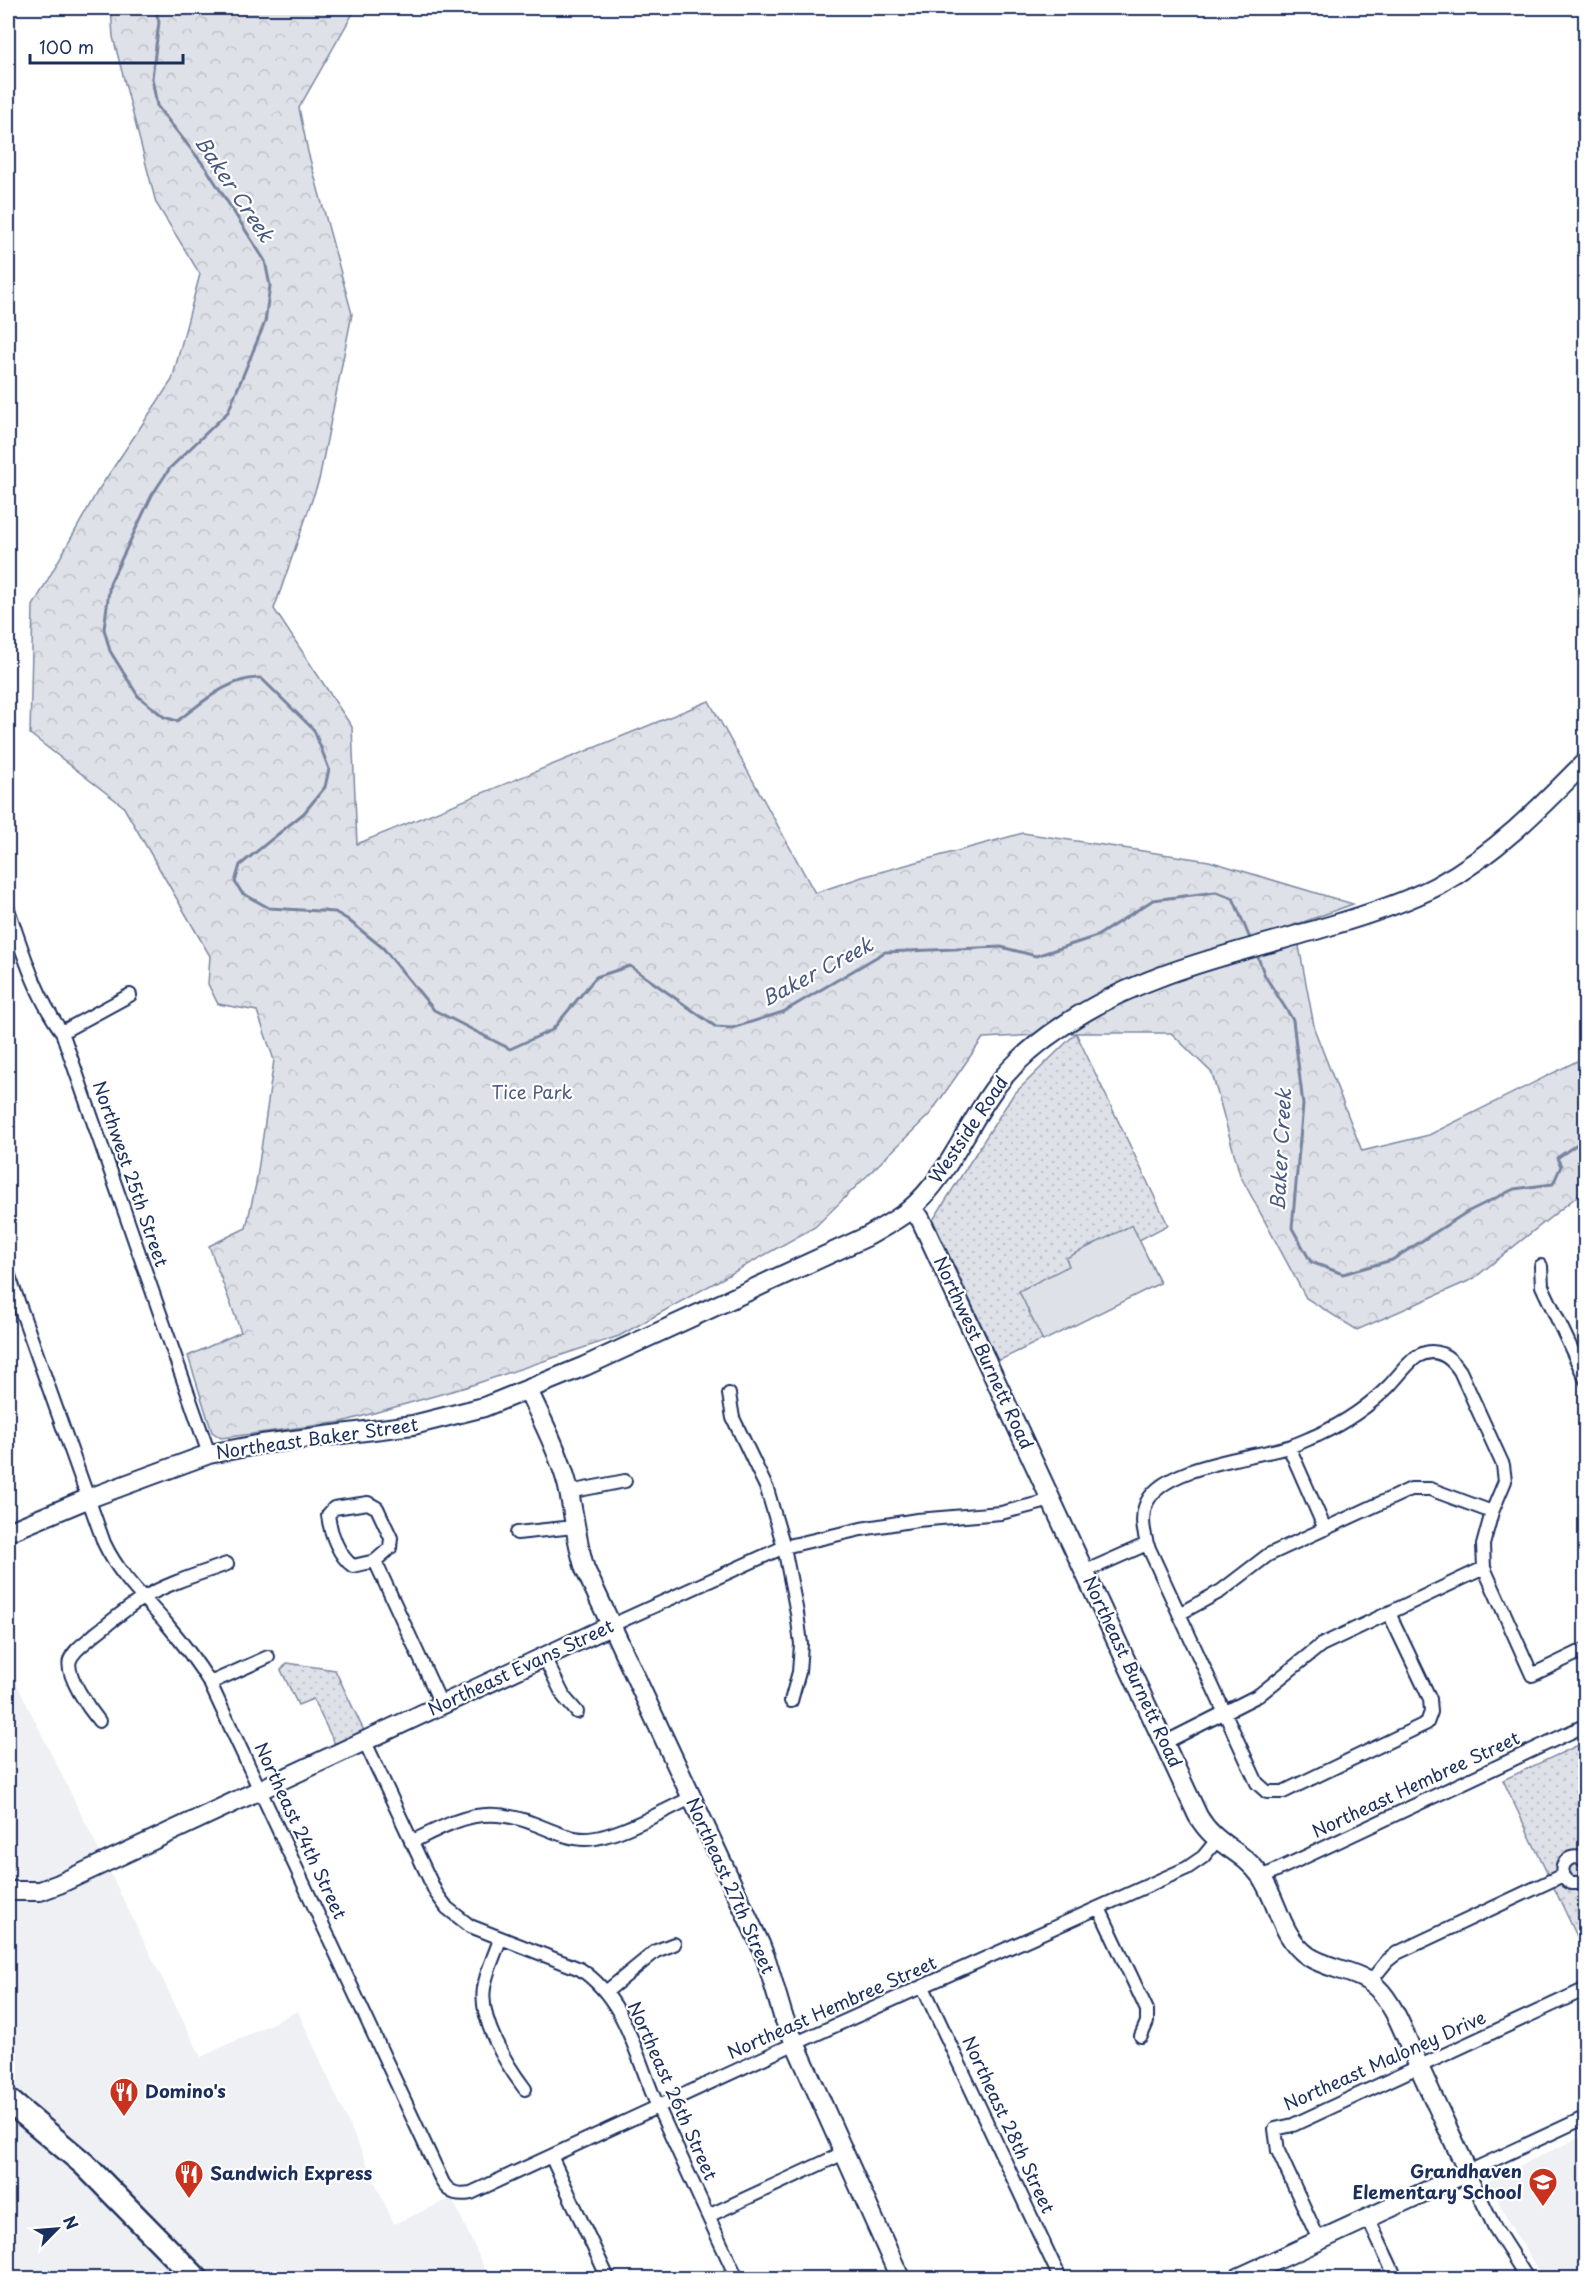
<svg xmlns="http://www.w3.org/2000/svg" width="1593" height="2286" viewBox="0 0 1593 2286" font-family="'Playpen Sans',sans-serif">
  <style>
    .built { fill: #eff0f4 }
    .grass { fill: url(#grass-dots); stroke: #7c88a2; stroke-width: 1.5 }
    .forest { fill: url(#forest-crowns); stroke: #7c88a2; stroke-width: 1.5 }
    .garden { fill: #dee1e7; stroke: #7c88a2; stroke-width: 1.5 }
    .lines { fill: none; stroke-linecap: round; stroke-linejoin: round }
    .stream { stroke: #77839f; stroke-width: 3 }
    .street-casing { stroke: #1b2f5e; stroke-width: 16 }
    .secondary-casing { stroke: #1b2f5e; stroke-width: 22 }
    .highway-casing { stroke: #1b2f5e; stroke-width: 27 }
    .street { stroke: #fff; stroke-width: 12 }
    .secondary { stroke: #fff; stroke-width: 18 }
    .highway { stroke: #fff; stroke-width: 22 }
    .labels { text-anchor: middle; stroke-width: 4.5; stroke-linejoin: round; paint-order: stroke }
    .park-label { font-size: 18px; fill: #4c5c80; stroke: #fff }
    .street-label { font-size: 18px; fill: #1b2f5e; stroke: #fff }
    .poi-label { font-size: 18px; font-weight: bold; fill: #1b2f5e; stroke: #fff; text-anchor: start }
    .water-label { font-size: 20px; font-style: italic; fill: #49597e; stroke: #fff }
  </style>
  <defs>
    <pattern id="grass-dots" width="8" height="8" patternUnits="userSpaceOnUse" patternTransform="scale(1.5)"><rect width="8" height="8" fill="#dee1e7"/><path d="M2 2h.1M6 6h.1" fill="none" stroke="#bec1c9" stroke-width="1.8" stroke-linecap="round"/></pattern>
    <pattern id="forest-crowns" width="20" height="18" patternUnits="userSpaceOnUse" patternTransform="scale(1.5)"><rect width="20" height="18" fill="#dee1e7"/><path d="M2 6a3 3 0 1 1 6 0M12 15a3 3 0 1 1 6 0" fill="none" stroke="#bec1c9"/></pattern>
  </defs>
  <rect width="100%" height="100%" fill="#fff"/>
  <filter id="ink" filterUnits="userSpaceOnUse"><feTurbulence type="fractalNoise" baseFrequency=".0167" numOctaves="2"/><feDisplacementMap in="SourceGraphic" scale="12" xChannelSelector="R" yChannelSelector="G"/><feConvolveMatrix kernelMatrix="1 2 1 2 8 2 1 2 1" color-interpolation-filters="sRGB"/></filter>
  <g filter="url(#ink)">
    <path class="built" d="M8,1666L201,2057L298,2011L394,2224L452,2198L489,2278H8Z
      M1585,2135V2278H1543L1510,2225L1489,2183L1491,2179Z"/>
    <path class="grass" d="M1076,1033L1168,1225L1139,1240L1160,1283L998,1361L933,1220L1013,1095Z
      M287,1663L335,1670L364,1731L335,1744L313,1699L298,1705L281,1670Z
      M1585,1742V1945L1582,1947L1503,1780Z"/>
    <path class="forest" d="M111,8H356L299,108L308,152L352,314L319,480L274,609L352,727L357,844L709,701L815,893L862,877L1023,833L1209,861L1353,904L1295,925L1315,1031L1362,1151L1429,1135L1585,1057V1190L1473,1279L1357,1330L1306,1298L1240,1175L1212,1073L1171,1033H1076L983,1038L930,1114L815,1227L619,1336L466,1387L342,1422L221,1438L212,1432L188,1356L241,1332L209,1246L246,1228L256,1184L274,1060L257,1011L218,1004L208,984L210,956L123,806L30,734L33,606L97,492L172,380L200,274L156,203L113,37Z"/>
    <path class="garden" d="M1132,1225L1160,1283L1043,1341L1019,1291L1069,1266L1066,1258Z"/>
    <g class="lines">
      <path class="stream" d="M155,8L159,22L152,78L157,106L206,168L265,261L270,286L265,322L228,412L170,468L152,495L110,583L104,629L110,651L138,696L164,717L177,721C202,703 229,677 261,678L314,730L329,769L325,787L304,813L240,865L235,882L242,893L269,908L335,912L347,919L383,948L434,1010L510,1049L552,1030L596,977L630,966L716,1027L732,1028L783,1012L885,952L1001,947L1036,956L1097,936L1153,900L1216,892L1233,898L1251,941
        M1256,952L1265,976L1293,1020L1303,1105L1292,1228L1311,1262L1343,1274L1392,1260L1467,1212L1514,1189L1553,1184L1561,1166L1557,1158L1586,1138"/>
      <g class="street-casing">
        <path id="street" d="M8,909C22,950 36,997 62,1032L209,1454
          M62,1032L130,995
          M1541,1266L1542,1286L1586,1380
          M8,1273L104,1543C119,1575 143,1597 166,1623C182,1642 197,1662 210,1683L443,2183C450,2194 459,2195 471,2193L785,2048L1187,1868L1203,1857L1217,1840
          M729,1394L733,1418L767,1489L784,1547L797,1613L801,1644L799,1672L791,1701
          M1289,1447L1325,1529
          M569,1492L625,1481
          M517,1533L574,1527
          M375,1561L353,1566C339,1557 330,1532 328,1515L334,1508L368,1503L377,1508L391,1538L390,1548L375,1561L442,1706
          M1086,1571L1147,1544
          M1389,1613L1430,1699L1431,1712L1427,1723L1283,1792H1267L1257,1783L1147,1544C1144,1532 1141,1520 1145,1507C1157,1466 1252,1458 1288,1447C1298,1444 1308,1439 1318,1435C1344,1423 1369,1406 1389,1386C1397,1378 1409,1361 1418,1356C1436,1346 1450,1356 1460,1371L1503,1465L1505,1481L1492,1512L1483,1545L1484,1568L1532,1675L1586,1649
          M1179,1614L1221,1591L1268,1555L1411,1489H1430L1492,1512
          M610,1626L784,1547L861,1529L917,1520L1001,1513L1052,1500
          M544,1657L564,1697L577,1712
          M210,1683L268,1657
          M99,1721C90,1710 65,1675 70,1660C74,1649 87,1642 95,1634C111,1622 125,1609 143,1598C168,1583 199,1574 227,1564
          M365,1742L436,1893L447,1908L470,1926L580,1969C627,2000 636,2058 658,2107C684,2164 710,2221 737,2278
          M1164,1743L1259,1695L1321,1645L1484,1568
          M411,1842C457,1820 482,1804 532,1823C549,1829 567,1839 585,1839C614,1839 663,1811 691,1798
          M1586,1861C1568,1848 1552,1872 1571,1883H1580L1586,1879
          M1262,1877L1586,1725
          M1099,1908L1147,2010V2022L1141,2036
          M500,1939C495,1955 486,1972 484,1988C479,2020 506,2064 525,2089
          M1370,1982L1387,1961L1397,1953L1563,1875
          M923,1987L1060,2278
          M607,1991L656,1951L674,1944
          M551,2156L608,2278
          M708,2216L844,2153
          M1368,2218L1396,2278
          M1319,2240L1278,2151L1275,2129L1293,2125L1586,1989
          M1527,2278L1495,2228L1468,2172L1586,2117"/>
      </g>
      <g class="secondary-casing">
        <path id="secondary" d="M909,1210L920,1218L1198,1816C1216,1847 1241,1849 1260,1875C1278,1900 1280,1936 1308,1956C1330,1971 1363,1970 1381,1992C1397,2011 1406,2038 1416,2060C1433,2098 1451,2135 1468,2172L1238,2278
          M528,1390C542,1420 558,1451 567,1483C574,1512 576,1541 585,1569L760,1944L767,1962L783,2016L900,2278
          M8,1532L87,1499L209,1454L262,1444L413,1425L484,1407L585,1366L866,1237C880,1229 895,1221 908,1211C947,1179 965,1129 994,1089C1013,1063 1038,1042 1064,1025C1142,972 1237,953 1326,927C1364,916 1402,904 1437,886C1495,854 1540,808 1586,761
          M8,1891H40L59,1884L610,1626"/>
      </g>
      <g class="highway-casing">
        <path id="highway" d="M8,2100L84,2164L196,2278"/>
      </g>
      <use href="#street" class="street"/>
      <use href="#secondary" class="secondary"/>
      <use href="#highway" class="highway"/>
    </g>
  </g>
  <defs>
    <g id="restaurant-pin" transform="scale(1.5)"><path d="M0 17L-7.5 6A9.5 9.5 0 1 1 7.5 6Z" fill="#c8321e" stroke="#fff"/><path d="M-5-6h1v4h1v-4h1v4h1v-4h1v5L-1.5 .5V6h-2V.5L-5-1ZM5-6V6H3V1.5H1.5Q1.5-4 5-6Z" fill="#fff"/></g>
    <g id="school-pin" transform="scale(1.5)"><path d="M0 17L-7.5 6A9.5 9.5 0 1 1 7.5 6Z" fill="#c8321e" stroke="#fff"/><path d="M0-5L7-2L0 1L-7-2ZM-4 1L0 2.5L4 1V4Q0 6-4 4Z" fill="#fff"/></g>
  </defs>
  <g fill-rule="evenodd">
    <use href="#restaurant-pin" x="124" y="2092"/>
    <use href="#restaurant-pin" x="189" y="2174"/>
    <use href="#school-pin" x="1543" y="2182"/>
  </g>
  <g class="labels">
    <g class="park-label">
      <text x="532" y="1099">Tice Park</text>
    </g>
    <g class="street-label">
      <text transform="translate(969 1130) rotate(-56)" y="6">Westside Road</text>
      <text transform="translate(130 1174) rotate(71)" y="6">Northwest 25th Street</text>
      <text transform="translate(983 1353) rotate(65)" y="6">Northwest Burnett Road</text>
      <text transform="translate(317 1439) rotate(-8)" y="6">Northeast Baker Street</text>
      <text transform="translate(521 1668) rotate(-25)" y="6">Northeast Evans Street</text>
      <text transform="translate(1132 1672) rotate(65)" y="6">Northeast Burnett Road</text>
      <text transform="translate(1416 1785) rotate(-25)" y="6">Northeast Hembree Street</text>
      <text transform="translate(300 1831) rotate(65)" y="6">Northeast 24th Street</text>
      <text transform="translate(730 1886) rotate(66)" y="6">Northeast 27th Street</text>
      <text transform="translate(832 2008) rotate(-24)" y="6">Northeast Hembree Street</text>
      <text transform="translate(1385 2061) rotate(-24)" y="6">Northeast Maloney Drive</text>
      <text transform="translate(672 2091) rotate(66)" y="6">Northeast 26th Street</text>
      <text transform="translate(1008 2125) rotate(65)" y="6">Northeast 28th Street</text>
    </g>
    <g class="poi-label">
      <text x="145" y="2098">Domino's</text>
      <text x="1522" y="2178" text-anchor="end">Grandhaven<tspan x="1522" dy="21">Elementary School</tspan></text>
      <text x="210" y="2180">Sandwich Express</text>
    </g>
    <g class="water-label">
      <text transform="translate(234 189) rotate(56)" y="7">Baker Creek</text>
      <text transform="translate(817 972) rotate(-28)" y="7">Baker Creek</text>
      <text transform="translate(1281 1150) rotate(-87)" y="7">Baker Creek</text>
    </g>
  </g>
  <rect width="1593" height="2286" fill="none" stroke="#fff" stroke-width="30"/>
  <rect x="15" y="15" width="1563" height="2256" fill="none" stroke="#1b2f5e" stroke-width="2" filter="url(#ink)"/>
  <g transform="translate(57 2229) rotate(65)" stroke="#ffffff" stroke-width="4.5" paint-order="stroke">
  <path d="M0-4.5L10 22L0 15L-10 22Z" fill="#1b2f5e"/>
  <text y="-9" font-size="16" font-weight="bold" text-anchor="middle" fill="#1b2f5e">N</text>
  </g>
  <path d="M30 54v9h153v-9" fill="none" stroke="#1b2f5e" stroke-width="3"/>
  <text x="39" y="54" font-size="18" fill="#1b2f5e" stroke="#ffffff" stroke-width="4.5" paint-order="stroke">100 m</text>
</svg>
